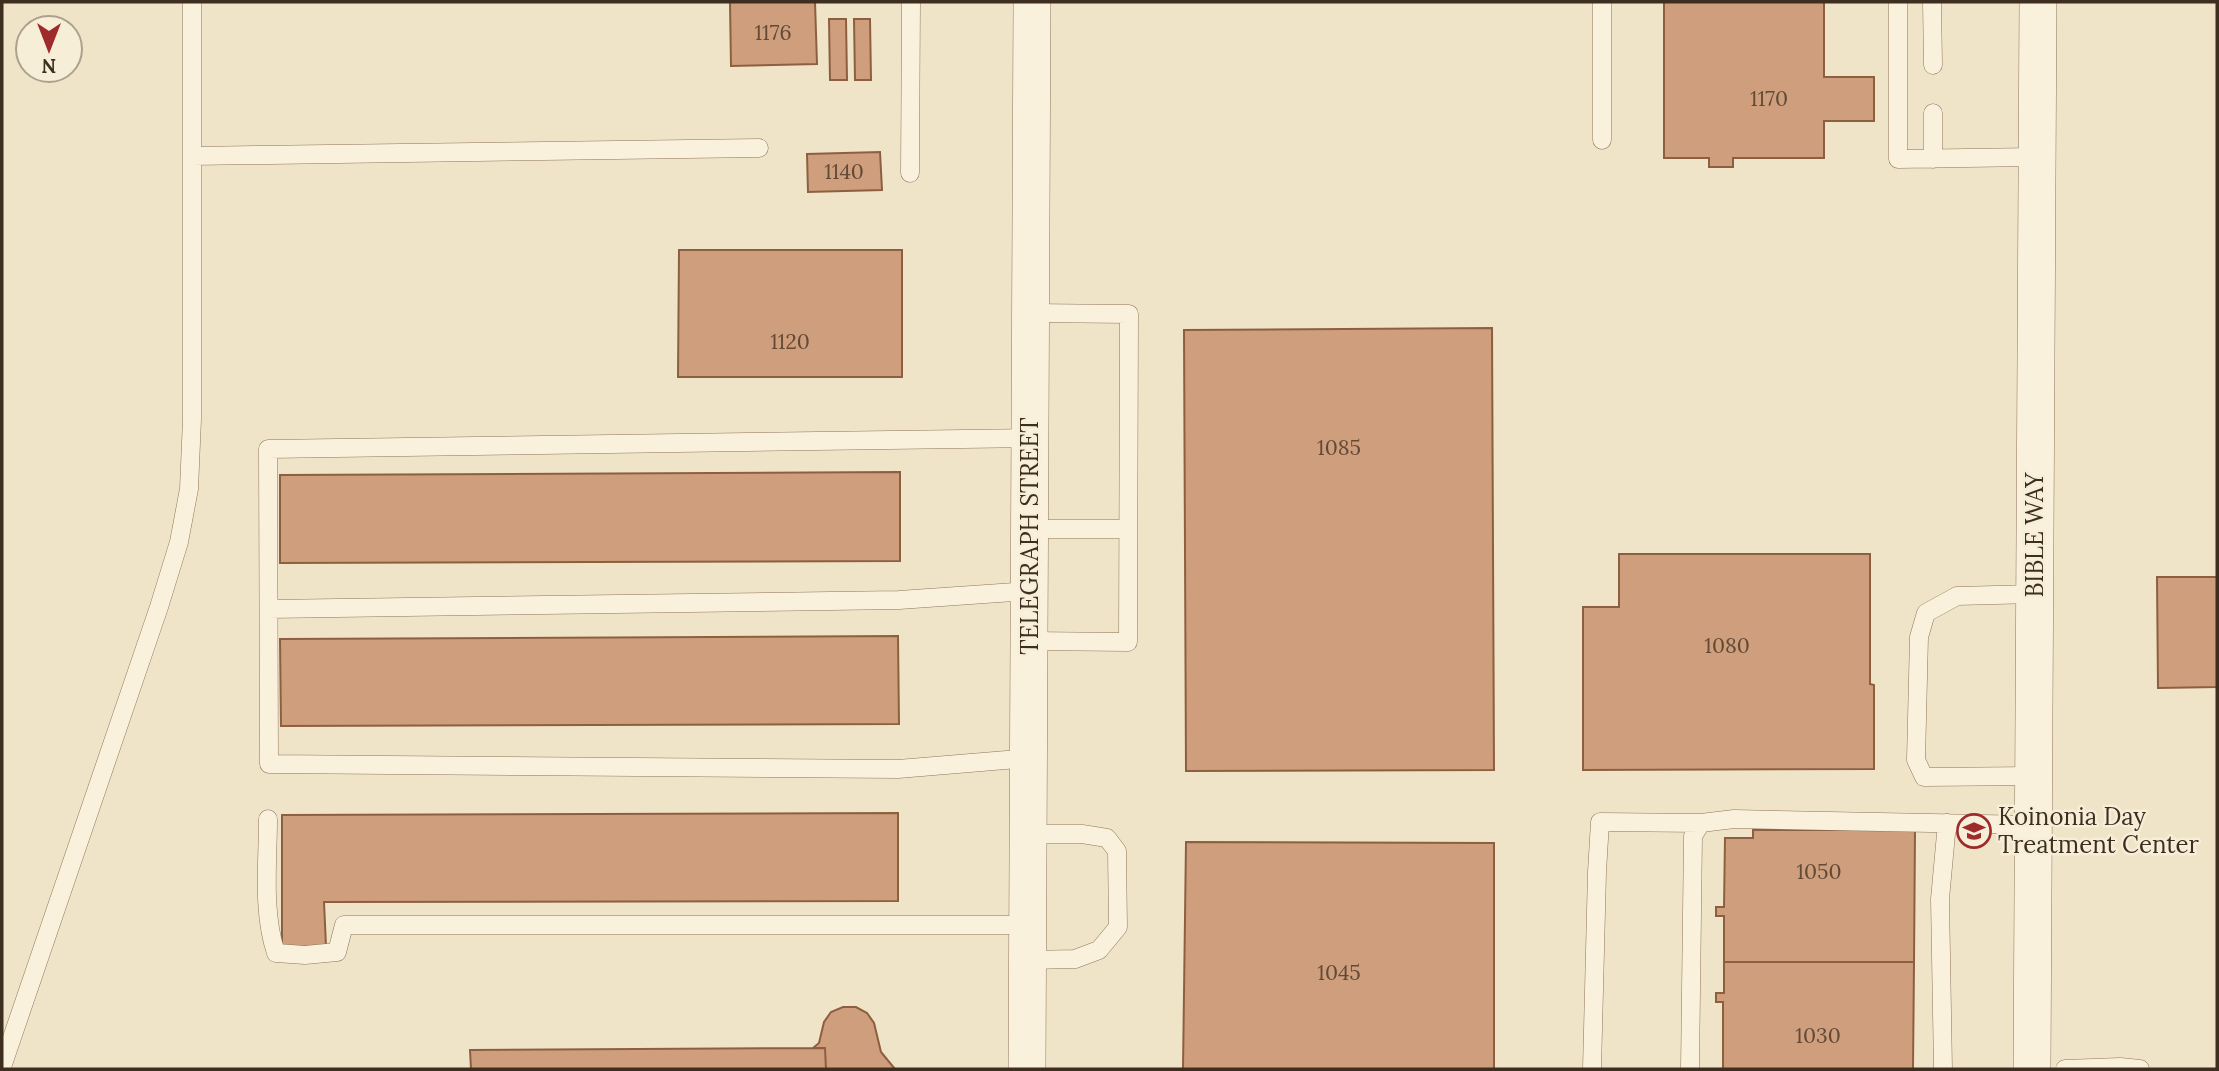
<svg xmlns="http://www.w3.org/2000/svg" width="2219" height="1071" viewBox="0 0 2219 1071" font-family="Lora,serif">
  <style>
    .building { fill: #cf9f7d; stroke: #8d5f41; stroke-width: 2 }
    .lines { fill: none; stroke-linecap: round; stroke-linejoin: round }
    .lane-casing { stroke: #8d765c; stroke-width: 19 }
    .street-casing { stroke: #8d765c; stroke-width: 38 }
    .lane { stroke: #faf1dc; stroke-width: 18 }
    .street { stroke: #faf1dc; stroke-width: 37 }
    .labels { text-anchor: middle; stroke-width: 5; stroke-linejoin: round; paint-order: stroke }
    .number-label { font-size: 21px; fill: #624a37 }
    .street-label { font-size: 24px; fill: #3d2e20; stroke: #f7eed8 }
    .poi-label { font-size: 24px; fill: #3d2e20; stroke: #f7eed8; text-anchor: start }
  </style>
  <rect width="100%" height="100%" fill="#f0e4c8"/>
  <path class="building" d="M730,2H815L817,64L731,66Z
    M1664,2H1824V77H1874V121H1824V158H1733V167H1709V158H1664Z
    M829,19H846L847,80H830Z
    M854,19H870L871,80H855Z
    M880,152L882,190L808,192L807,154Z
    M679,250H902V377H678Z
    M1492,328L1494,770L1186,771L1184,330Z
    M900,472V561L280,563V475Z
    M1619,554H1870V684L1874,685V769L1583,770V607H1619Z
    M2157,577H2217V687L2158,688Z
    M898,636L899,724L281,726L280,639Z
    M898,813V901L324,902L326,946L282,947V815Z
    M1753,830H1915L1914,962H1724V916H1716V907H1724L1725,838H1753Z
    M1186,842L1494,843V1069H1183Z
    M1724,962H1914L1913,1069H1723V1002H1716V993H1724Z
    M843,1007H856L867,1013L874,1023L881,1052L895,1069H826L825,1048H813L819,1043L824,1022L831,1012Z
    M825,1048L826,1069H471L470,1050Z"/>
  <g class="lines">
    <g class="lane-casing">
      <path id="lane" d="M1602,2V140
        M1898,2V159L2037,157
        M1932,2L1933,65
        M1933,113V159
        M192,156L759,148
        M910,173L911,2
        M1030,529H1128
        M269,609L899,600L1030,591
        M1029,641L1128,642L1129,314L1031,313
        M1029,758L898,769L269,764L268,449L1030,438
        M2033,776L1924,777L1916,760L1919,637L1926,613L1957,596L2034,594
        M268,819C268,862 262,912 276,953L305,955L337,952L344,925H1028
        M1028,960L1075,959L1099,950L1118,927L1117,851L1107,838L1082,834H1028
        M2,1067L159,607L179,542L189,489L192,419V2
        M1592,1069L1597,872L1600,822L1701,823
        M1690,1069L1693,836L1701,823L1734,819L2033,825
        M1943,1069L1940,899L1947,823
        M2065,1069L2120,1067L2140,1069"/>
    </g>
    <g class="street-casing">
      <path id="street" d="M1027,1069L1032,2
        M2032,1069L2038,2"/>
    </g>
    <use href="#lane" class="lane"/>
    <use href="#street" class="street"/>
  </g>
  <defs>
    <g id="school-ring" transform="scale(1.75)"><circle r="9.5" fill="#f7eed8" stroke="#9e2a2b" stroke-width="1.5"/><path d="M0-5L7-2L0 1L-7-2ZM-4 1L0 2.5L4 1V4Q0 6-4 4Z" fill="#9e2a2b"/></g>
  </defs>
  <g fill-rule="evenodd">
    <use href="#school-ring" x="1974" y="831"/>
  </g>
  <g class="labels">
    <g class="number-label">
      <text x="773" y="40">1176</text>
      <text x="1769" y="106">1170</text>
      <text x="844" y="179">1140</text>
      <text x="790" y="349">1120</text>
      <text x="1339" y="455">1085</text>
      <text x="1727" y="653">1080</text>
      <text x="1819" y="879">1050</text>
      <text x="1339" y="980">1045</text>
      <text x="1818" y="1043">1030</text>
    </g>
    <g class="street-label">
      <text transform="translate(2035 535) rotate(-90)" y="8">BIBLE WAY</text>
      <text transform="translate(1030 536) rotate(-90)" y="8">TELEGRAPH STREET</text>
    </g>
    <g class="poi-label">
      <text x="1998" y="825">Koinonia Day<tspan x="1998" dy="28">Treatment Center</tspan></text>
    </g>
  </g>
  <rect width="2219" height="1071" fill="none" stroke="#3d2e20" stroke-width="7"/>
  <g transform="translate(49 49) rotate(180)"><circle r="33" fill="#f7eed8" stroke="#ada18e" stroke-width="2"/>
  <path d="M0-5L12 26L0 18L-12 26Z" fill="#9e2a2b"/>
  <text y="-10" font-size="19" font-weight="bold" text-anchor="middle" fill="#3d2e20">N</text>
  </g>
</svg>
